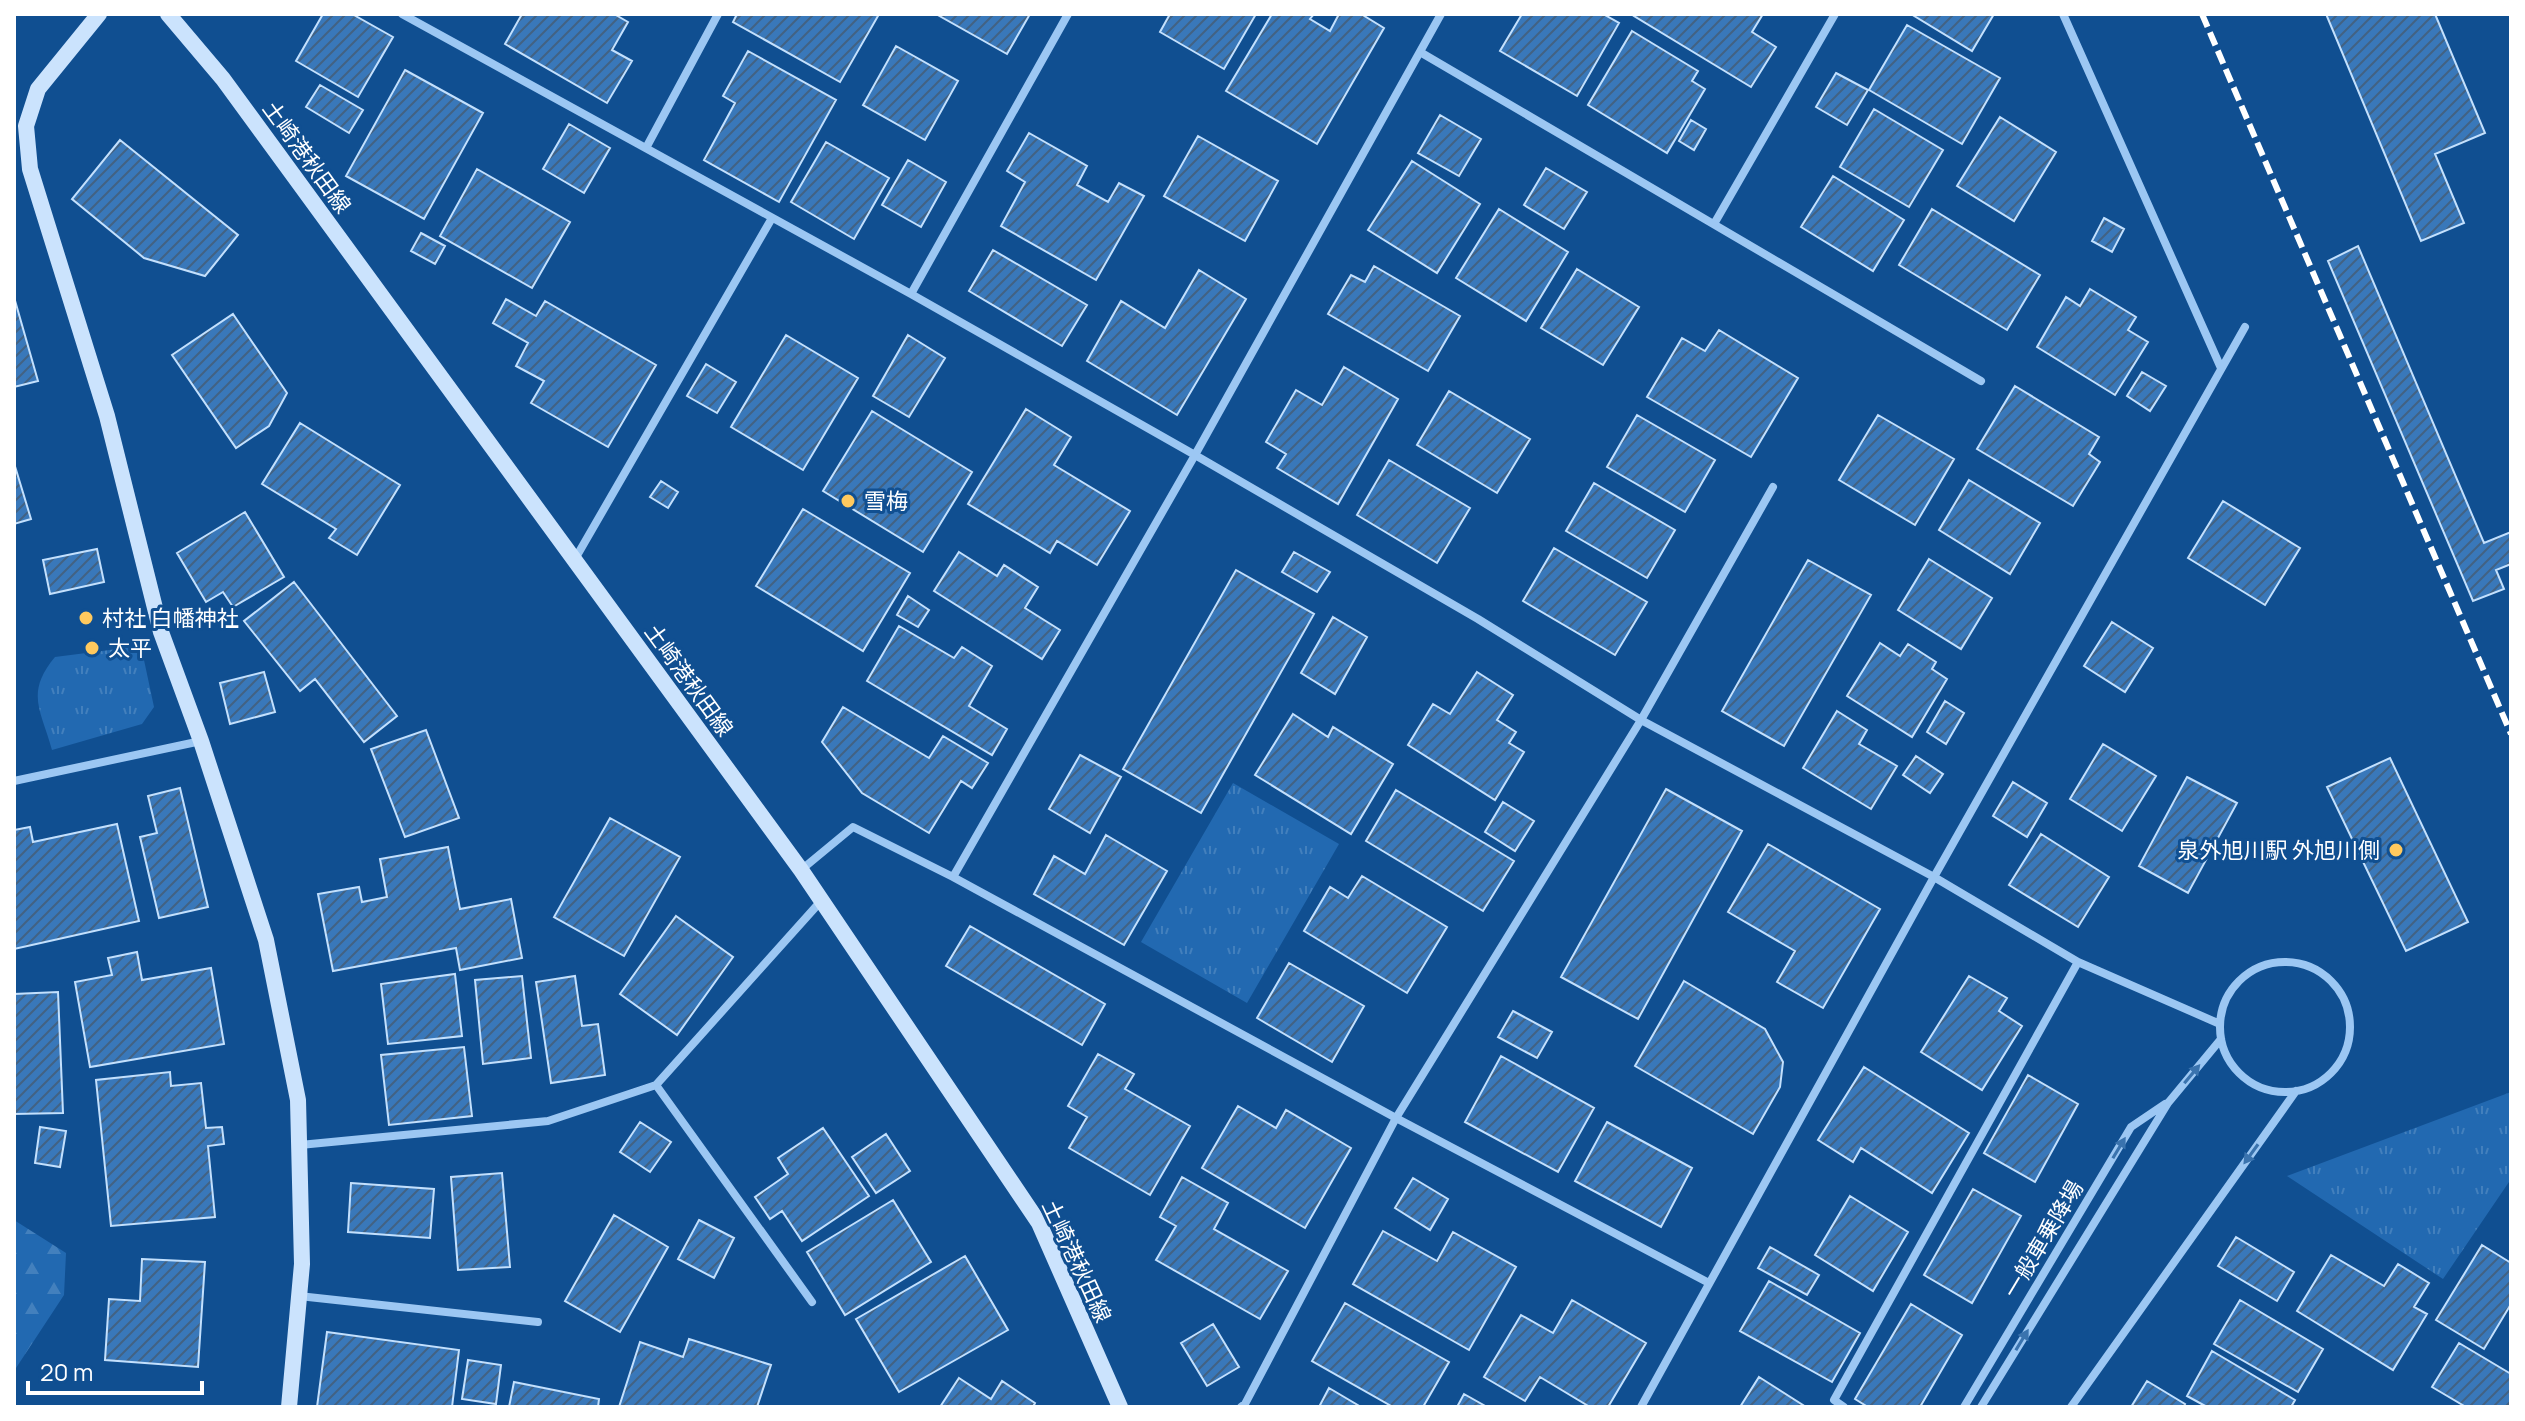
<svg xmlns="http://www.w3.org/2000/svg" width="2525" height="1421" viewBox="0 0 2525 1421" font-family="Manrope,'Noto Sans JP',sans-serif">
  <style>
    .grass { fill: url(#grass-tufts) }
    .forest { fill: url(#forest-firs) }
    .building { fill: url(#building-hatch); stroke: #c3e0fd; stroke-width: 2 }
    .lines { fill: none; stroke-linecap: round; stroke-linejoin: round }
    .street { stroke: #9cc7f3; stroke-width: 8 }
    .secondary { stroke: #cbe3fd; stroke-width: 16 }
    .rail { stroke: #fff; stroke-width: 6; stroke-dasharray: 14 6; stroke-linecap: butt }
    .oneway { fill: #3a73ae }
    .poi-dot { fill: #ffc95e; stroke: #104f91; stroke-width: 3 }
    .labels { text-anchor: middle; stroke-width: 6; stroke-linejoin: round; paint-order: stroke }
    .street-label { font-size: 22px; fill: #fff; stroke: #104f91 }
    .poi-label { font-size: 22px; fill: #fff; stroke: #104f91; text-anchor: start }
  </style>
  <defs>
    <pattern id="grass-tufts" width="24" height="20" patternUnits="userSpaceOnUse" patternTransform="scale(2)"><rect width="24" height="20" fill="#2269b1"/><path d="M3 7l-1-3M5 7V3M7 7l1-3M15 17l-1-3M17 17v-4M19 17l1-3" fill="none" stroke="#4380bd"/></pattern>
    <pattern id="forest-firs" width="22" height="20" patternUnits="userSpaceOnUse" patternTransform="scale(2)"><rect width="22" height="20" fill="#2269b1"/><path d="M5 1l3.5 6h-7zM16 11l3.5 6h-7z" fill="#4380bd"/></pattern>
    <pattern id="building-hatch" width="6" height="6" patternUnits="userSpaceOnUse" patternTransform="scale(2)"><rect width="6" height="6" fill="#3978ba"/><path d="M-1 1l2-2M0 6l6-6M5 7l2-2" fill="none" stroke="#426283"/></pattern>
  </defs>
  <rect width="100%" height="100%" fill="#104f91"/>
  <path class="grass" d="M141,646L154,707L142,724L52,750C41,710 25,693 55,657Z
    M1233,783L1339,844L1247,1003L1141,942Z
    M2511,1092V1179L2443,1279L2287,1176Z"/>
  <path class="forest" d="M14,1220L66,1253L64,1295L16,1368L14,1407Z"/>
  <path class="building" d="M323,14H352L393,37L358,97L296,61Z
    M522,14H614L628,22L612,50L632,61L607,103L505,44Z
    M737,14H874L878,16L840,82L733,22Z
    M936,14H1030L1007,54Z
    M1170,14H1256L1224,69L1160,32Z
    M1272,14H1314L1310,19L1330,31L1339,14H1361L1384,28L1317,144L1226,91Z
    M1522,14H1603L1619,23L1577,96L1500,51Z
    M1636,14H1763L1752,32L1776,47L1751,87L1634,16Z
    M1911,14H1994L1972,51Z
    M2326,14H2435L2485,133L2435,154L2464,223L2421,241Z
    M1907,25L2000,78L1962,144L1869,90Z
    M1632,31L1698,71L1692,81L1705,89L1667,153L1588,105Z
    M896,46L958,81L925,140L863,105Z
    M748,51L836,100L779,202L704,160L735,103L723,96Z
    M405,70L483,113L424,219L346,176Z
    M1836,73L1868,90L1847,125L1816,107Z
    M320,85L363,110L349,133L306,107Z
    M1874,109L1943,150L1909,207L1840,167Z
    M1440,115L1481,139L1459,176L1418,153Z
    M2000,117L2056,152L2014,221L1957,186Z
    M1691,120L1706,129L1694,150L1679,141Z
    M569,124L610,148L584,193L543,169Z
    M1029,133L1087,166L1077,185L1108,202L1119,183L1144,196L1096,280L1001,226L1025,182L1007,171Z
    M1198,136L1278,181L1245,241L1164,196Z
    M120,140L238,235L205,276L144,258L72,199Z
    M826,142L889,178L854,239L791,202Z
    M908,160L946,182L921,227L882,205Z
    M1412,161L1480,204L1437,273L1368,230Z
    M1546,168L1587,192L1564,229L1524,205Z
    M477,169L570,222L532,288L440,236Z
    M1833,176L1904,220L1873,271L1801,227Z
    M1499,209L1568,252L1526,321L1456,278Z
    M1932,209L2040,275L2007,330L1899,265Z
    M2104,218L2124,229L2112,252L2092,241Z
    M421,233L445,246L435,264L411,251Z
    M2358,246L2484,543L2511,532V564L2496,570L2504,589L2473,601L2328,261Z
    M993,250L1087,305L1062,346L969,291Z
    M1374,266L1460,316L1428,371L1328,314L1351,275L1365,282Z
    M1577,269L1639,307L1603,365L1541,328Z
    M1199,270L1246,299L1177,415L1087,361L1121,301L1165,328Z
    M2090,289L2136,317L2128,330L2148,342L2115,395L2037,347L2066,297L2080,306Z
    M14,297L38,381L14,387Z
    M506,299L536,316L545,301L656,365L608,447L531,403L544,381L516,366L528,343L493,323Z
    M233,314L287,393L269,426L236,448L172,355Z
    M1719,330L1798,378L1751,457L1647,397L1682,338L1705,351Z
    M786,335L858,378L803,470L731,427Z
    M908,335L945,358L909,417L873,396Z
    M706,364L736,382L717,413L687,396Z
    M1344,367L1398,399L1338,504L1277,468L1286,454L1266,442L1296,390L1322,405Z
    M2142,372L2166,386L2150,411L2127,396Z
    M2015,386L2099,437L2089,454L2100,462L2073,506L1977,449Z
    M1449,391L1530,439L1497,493L1417,445Z
    M1026,409L1071,437L1054,465L1130,511L1097,565L1057,541L1050,553L968,504Z
    M872,411L972,472L923,552L823,491Z
    M1637,415L1715,460L1685,512L1607,467Z
    M1878,415L1954,459L1915,525L1839,480Z
    M300,423L400,485L357,555L329,538L336,529L262,484Z
    M1389,460L1470,508L1437,563L1357,515Z
    M14,463L31,519L14,524Z
    M1969,480L2040,523L2010,574L1939,530Z
    M661,481L678,492L668,508L650,497Z
    M1594,483L1675,530L1647,578L1566,531Z
    M2223,501L2300,548L2265,605L2188,558Z
    M803,509L910,573L863,651L756,586Z
    M245,512L284,577L233,607L223,592L206,602L177,553Z
    M1554,548L1647,602L1615,655L1523,601Z
    M97,549L104,582L50,594L43,560Z
    M959,552L997,576L1004,565L1038,587L1025,608L1060,630L1042,659L934,591Z
    M1294,552L1330,572L1317,592L1282,572Z
    M1929,559L1992,598L1961,649L1898,610Z
    M1808,560L1871,595L1784,746L1722,711Z
    M1236,570L1314,614L1201,813L1123,769Z
    M294,582L397,716L364,742L315,679L300,691L244,621Z
    M908,596L929,610L918,627L897,615Z
    M1333,617L1367,637L1335,694L1301,673Z
    M2112,622L2153,648L2125,692L2084,666Z
    M899,626L954,658L962,647L992,666L969,706L1007,729L992,755L867,681Z
    M1880,643L1900,656L1908,644L1936,662L1932,669L1947,679L1912,737L1847,696Z
    M264,672L275,712L230,724L220,683Z
    M1477,672L1513,695L1497,720L1516,732L1509,743L1524,752L1495,800L1408,745L1433,704L1450,714Z
    M1945,701L1964,713L1946,744L1927,732Z
    M843,707L929,758L943,736L988,763L972,788L961,781L929,833L862,793L822,742Z
    M1837,711L1867,730L1859,744L1897,766L1871,809L1803,768Z
    M1293,714L1328,737L1333,727L1393,764L1351,834L1255,775Z
    M426,730L459,818L405,837L371,749Z
    M2103,744L2156,776L2122,831L2070,799Z
    M1080,755L1121,777L1090,833L1049,809Z
    M1916,756L1943,774L1930,793L1903,775Z
    M2390,758L2468,922L2406,951L2327,787Z
    M2187,777L2237,803L2188,893L2139,866Z
    M2013,782L2047,803L2027,837L1993,816Z
    M180,788L208,907L159,918L140,837L157,833L148,796Z
    M1666,789L1742,831L1638,1019L1561,977Z
    M1396,790L1514,861L1483,911L1366,841Z
    M1503,802L1534,821L1515,851L1485,832Z
    M610,818L680,857L624,956L554,917Z
    M117,824L139,921L14,949V830L30,827L33,842Z
    M2041,834L2109,877L2078,927L2009,885Z
    M1106,835L1167,871L1124,945L1034,894L1054,856L1085,874Z
    M1768,844L1880,909L1823,1008L1777,982L1795,951L1728,912Z
    M448,847L460,909L511,899L522,958L460,970L456,948L333,971L318,894L359,887L362,902L387,897L380,859Z
    M1362,876L1447,927L1407,993L1304,931L1330,887L1348,898Z
    M676,916L733,957L677,1035L620,994Z
    M970,926L1105,1004L1082,1045L946,966Z
    M137,952L142,980L211,968L224,1044L90,1067L75,982L112,975L108,958Z
    M1289,963L1364,1006L1332,1062L1257,1018Z
    M455,974L462,1036L388,1044L381,984Z
    M522,976L531,1058L483,1064L475,980Z
    M575,976L582,1026L598,1024L605,1075L551,1083L536,982Z
    M1969,976L2007,998L1999,1011L2022,1026L1982,1090L1921,1052Z
    M1684,981L1765,1029L1783,1062L1780,1087L1753,1134L1635,1066Z
    M58,992L63,1113L14,1114V994Z
    M1513,1011L1552,1032L1537,1058L1498,1037Z
    M464,1047L472,1116L389,1125L381,1055Z
    M1098,1054L1134,1074L1125,1089L1190,1126L1150,1195L1069,1148L1087,1117L1068,1106Z
    M1501,1056L1594,1108L1558,1172L1465,1122Z
    M1864,1067L1969,1133L1932,1193L1861,1148L1853,1162L1818,1140Z
    M170,1072L171,1086L201,1083L206,1128L222,1127L224,1144L208,1146L215,1217L111,1226L96,1080Z
    M2028,1075L2078,1104L2035,1182L1984,1153Z
    M1238,1106L1276,1128L1286,1110L1351,1148L1305,1228L1202,1168Z
    M640,1122L671,1142L650,1172L620,1152Z
    M1607,1122L1692,1168L1661,1227L1575,1181Z
    M40,1127L66,1131L60,1167L35,1163Z
    M823,1128L869,1196L802,1241L782,1211L770,1219L755,1197L788,1174L778,1158Z
    M886,1134L910,1171L876,1193L852,1157Z
    M502,1173L510,1267L458,1270L451,1177Z
    M1182,1177L1228,1203L1214,1229L1288,1271L1260,1319L1156,1260L1176,1226L1160,1217Z
    M1413,1178L1448,1199L1430,1230L1395,1208Z
    M351,1183L434,1189L430,1238L348,1232Z
    M1973,1189L2021,1216L1972,1303L1924,1275Z
    M1850,1196L1908,1232L1873,1291L1815,1255Z
    M893,1200L931,1262L845,1315L807,1252Z
    M614,1215L668,1247L620,1332L565,1301Z
    M699,1220L734,1238L714,1278L678,1259Z
    M1383,1231L1437,1261L1453,1232L1516,1267L1469,1350L1353,1284Z
    M2236,1237L2294,1272L2277,1301L2218,1266Z
    M2482,1245L2511,1263V1304L2484,1349L2436,1320Z
    M1770,1247L1819,1275L1807,1295L1758,1268Z
    M2331,1255L2384,1286L2398,1264L2429,1283L2414,1307L2427,1314L2393,1370L2297,1311Z
    M965,1256L1008,1330L899,1392L856,1319Z
    M142,1259L205,1262L198,1367L105,1360L109,1299L140,1301Z
    M1769,1281L1860,1333L1832,1382L1740,1331Z
    M1572,1300L1646,1343L1608,1407H1590L1540,1377L1525,1401L1484,1377L1521,1315L1553,1333Z
    M2240,1300L2323,1349L2298,1392L2214,1344Z
    M1345,1303L1449,1362L1423,1407H1393L1312,1361Z
    M1911,1304L1962,1335L1920,1407H1868L1855,1399Z
    M1213,1324L1239,1367L1207,1386L1181,1343Z
    M327,1332L459,1350L452,1407H317Z
    M689,1339L771,1365L757,1407H619L640,1342L683,1357Z
    M2459,1343L2511,1374V1407H2466L2432,1387Z
    M2212,1351L2295,1400L2291,1407H2207L2187,1396Z
    M468,1360L501,1365L496,1404L462,1399Z
    M1759,1377L1806,1407H1740Z
    M959,1378L991,1399L1002,1381L1035,1403L1033,1407H940Z
    M2147,1381L2185,1404L2183,1407H2131Z
    M514,1382L599,1399L598,1407H509Z
    M1329,1388L1361,1407H1319Z
    M1464,1394L1487,1407H1457Z"/>
  <g class="lines">
    <path class="street" d="M402,14L911,294L1195,455L1478,619L1641,720L1934,877L2078,962L2220,1024
      M2063,14L2221,368
      M1420,52L1981,381
      M646,148L718,14
      M1714,224L1835,14
      M911,294L1068,14
      M575,559L772,218
      M14,781L201,741
      M801,870L853,827L953,877L1396,1118L1709,1283
      M953,877L1195,455L1441,14
      M2220 1027a65 65 0 1 1 130 0a65 65 0 1 1-130 0Z
      M300,1145L548,1121L656,1085
      M299,1296L538,1322
      M812,1302L656,1085L821,901
      M1241,1407L1245,1404L1396,1118L1641,720L1773,487
      M1641,1407L1934,877L2245,327
      M1844,1407L1834,1400L2078,962
      M1964,1407L2131,1127L2165,1104
      M1981,1407L2168,1103L2221,1039
      M2071,1407L2296,1091"/>
    <path class="secondary" d="M99,14L38,89L26,126L30,169L107,416L161,632L201,741L266,940L298,1100L302,1264L289,1407
      M168,14L223,79L801,870L1039,1223L1120,1407"/>
    <path class="rail" d="M2202,14L2511,734"/>
  </g>
  <defs><path id="oneway-solid" d="M-6-.8H1V-3.2L6.5 0L1 3.2V.8H-6Z" transform="scale(2)"/></defs>
  <g class="oneway">
    <use href="#oneway-solid" transform="translate(2192 1074) rotate(-50)"/>
    <use href="#oneway-solid" transform="translate(2119 1148) rotate(-59)"/>
    <use href="#oneway-solid" transform="translate(2251 1154) rotate(126)"/>
    <use href="#oneway-solid" transform="translate(2022 1340) rotate(-59)"/>
  </g>
  <g class="poi-dot">
    <circle cx="848" cy="501" r="8"/>
    <circle cx="86" cy="618" r="8"/>
    <circle cx="92" cy="648" r="8"/>
    <circle cx="2396" cy="850" r="8"/>
  </g>
  <g class="labels">
    <g class="street-label">
      <text transform="translate(307 157) rotate(54)" y="8">土崎港秋田線</text>
      <text transform="translate(689 680) rotate(54)" y="8">土崎港秋田線</text>
      <text transform="translate(2043 1239) rotate(-59)" y="8">一般車乗降場</text>
      <text transform="translate(1077 1261) rotate(65)" y="8">土崎港秋田線</text>
    </g>
    <g class="poi-label">
      <text x="864" y="509">雪梅</text>
      <text x="102" y="626">村社 白幡神社</text>
      <text x="108" y="656">太平</text>
      <text x="2380" y="858" text-anchor="end">泉外旭川駅 外旭川側</text>
    </g>
  </g>
  <rect width="2525" height="1421" fill="none" stroke="#ffffff" stroke-width="32"/>
  <path d="M28 1381v12h174v-12" fill="none" stroke="#ffffff" stroke-width="4"/>
  <text x="40" y="1381" font-size="24" fill="#ffffff" stroke="#104f91" stroke-width="6" paint-order="stroke">20 m</text>
</svg>
